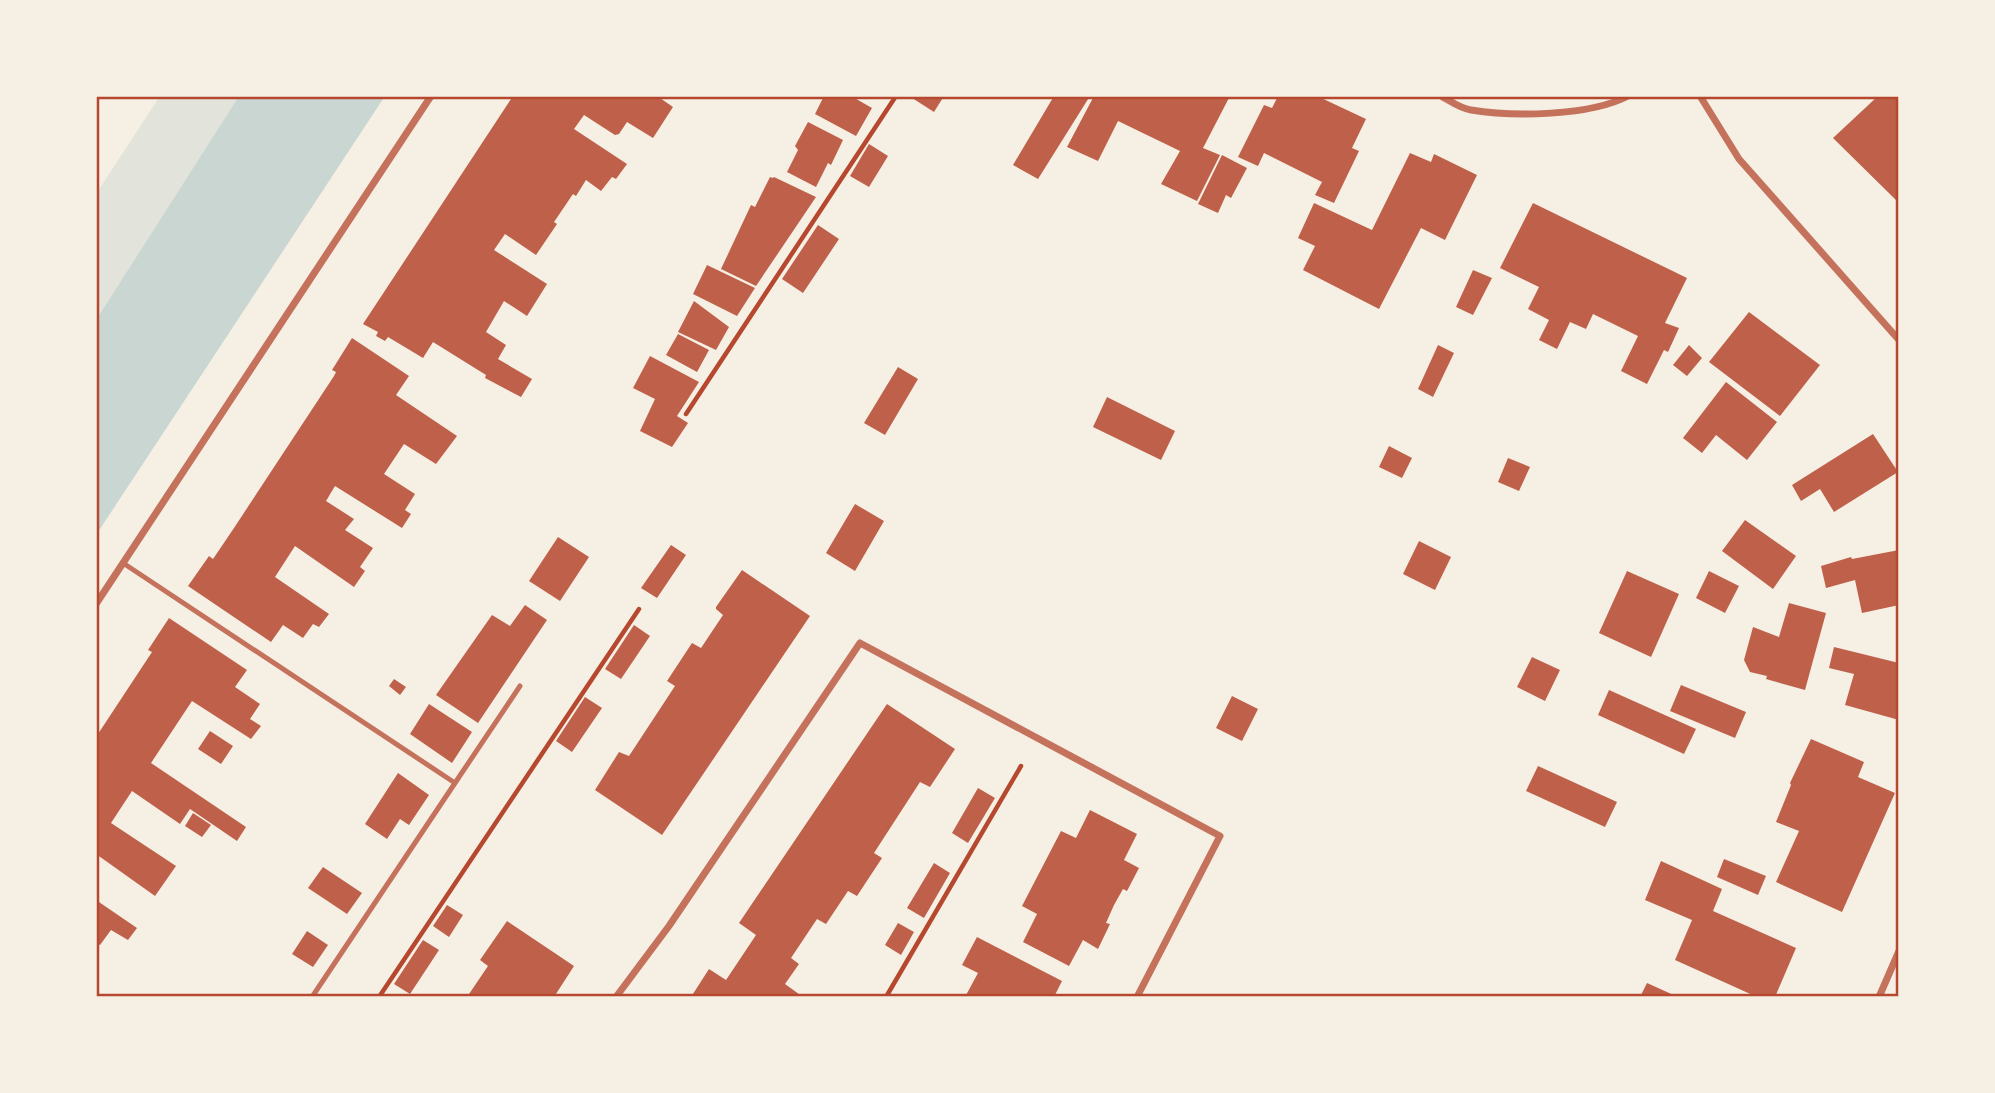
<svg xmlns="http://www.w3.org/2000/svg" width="1995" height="1093" viewBox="0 0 1995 1093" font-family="Jost,sans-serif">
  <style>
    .green { fill: #e2e4dc }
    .water { fill: #c9d6d2 }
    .building { fill: #bf614a }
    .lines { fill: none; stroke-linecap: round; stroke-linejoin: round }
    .path { stroke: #b5482f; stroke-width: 4.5 }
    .service { stroke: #c5725c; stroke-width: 5 }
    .minor { stroke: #c5725c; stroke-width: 7 }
    .neatline { fill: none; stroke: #b5482f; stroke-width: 2.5 }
  </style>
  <rect width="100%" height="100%" fill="#f6efe4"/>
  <path class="green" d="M160,96H239L96,320V194Z"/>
  <path class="water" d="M239,96H385L96,535V320Z"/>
  <path class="building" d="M513,96H657L673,107L653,138L627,122L619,134L615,135L584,115L574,129L627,164L616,179L612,177L601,191L586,180L576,196L573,194L554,222L557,224L536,255L505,234L494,250L547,284L527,316L504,301L486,332L506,345L498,359L532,379L521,397L485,378L486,375L433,342L423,358L388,337L385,341L376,336L378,332L363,324Z
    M824,96H851L872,108L856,136L815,114Z
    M909,96H944L934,112Z
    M1054,96H1090L1038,179L1013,165Z
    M1094,96H1230L1203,148L1220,155L1197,201L1161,184L1180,151L1118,121L1098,161L1067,147Z
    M1278,96H1317L1366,119L1352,148L1359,151L1334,203L1315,195L1322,182L1264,153L1258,166L1238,157L1264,105L1272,108Z
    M1878,96H1899V203L1833,138Z
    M808,122L843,140L831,165L828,163L816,187L787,172L798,150L795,146Z
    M869,144L888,156L869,187L850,176Z
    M1410,153L1431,162L1434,154L1477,175L1445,240L1421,228L1379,309L1303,270L1315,246L1298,238L1314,203L1372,230Z
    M1222,155L1247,168L1231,198L1226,195L1218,213L1198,204Z
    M770,177L773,178L774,177L816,197L756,286L721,269L751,205L755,207Z
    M1533,203L1687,278L1665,323L1679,328L1668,352L1664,350L1647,384L1621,371L1638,336L1593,314L1586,329L1570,322L1557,349L1539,340L1549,320L1528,309L1539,287L1500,268Z
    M818,225L839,239L803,293L782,279Z
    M707,265L755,288L737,316L693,294Z
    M1473,270L1492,278L1473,315L1456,307Z
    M694,301L729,327L716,350L678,332Z
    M1749,312L1820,365L1780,416L1709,362Z
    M678,334L709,350L697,372L666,355Z
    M352,338L409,376L396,395L457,436L436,464L404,444L384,474L415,494L405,510L411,514L402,528L335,486L326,501L354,519L345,530L373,548L360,567L365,571L354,587L295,546L275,577L329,614L319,627L313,624L303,638L283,625L271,642L188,586L209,556L213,559L234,528L334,376L336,372L332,370Z
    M1438,345L1454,353L1433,397L1418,389Z
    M1689,345L1702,358L1687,376L1673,365Z
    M650,356L699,382L677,416L688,423L672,447L640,431L655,399L633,388Z
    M898,367L918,379L885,435L864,423Z
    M1726,382L1777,422L1747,460L1716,435L1702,453L1683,438Z
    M1107,397L1175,431L1161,460L1093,427Z
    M1873,434L1898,472L1834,512L1820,489L1801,501L1792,485Z
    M1389,446L1412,458L1402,478L1379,467Z
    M1508,458L1530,467L1519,491L1498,482Z
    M855,504L884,521L855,571L826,553Z
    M1745,520L1796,556L1773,589L1722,551Z
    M558,537L589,557L560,601L529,581Z
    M1419,541L1451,557L1435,590L1403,574Z
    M671,545L686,555L657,598L641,588Z
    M1899,550V605L1862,613L1855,580L1826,588L1821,566L1851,557L1852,559Z
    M742,570L810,616L662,835L595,790L619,752L629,756L675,686L667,681L692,643L701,648L723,615L716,609V607Z
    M1627,571L1679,594L1651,657L1599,633Z
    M1709,571L1739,586L1725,613L1696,598Z
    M1789,603L1826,613L1805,690L1766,679L1767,676L1750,672L1744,660L1753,627L1779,637Z
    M525,605L547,620L478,723L436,695L492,615L510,626Z
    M169,618L247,670L235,687L260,704L250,719L261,726L251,739L192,701L151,763L246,827L237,841L190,809L180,824L132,791L111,823L176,866L155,896L96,854V737L152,652L148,650Z
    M634,625L650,636L621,679L605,669Z
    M1834,647L1899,663V720L1845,705L1854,674L1829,668Z
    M1532,657L1560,670L1545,701L1517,687Z
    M394,679L406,687L400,695L389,686Z
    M1681,685L1746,712L1735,738L1670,711Z
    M1609,690L1696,729L1684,754L1598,715Z
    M1232,696L1258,709L1242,741L1216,728Z
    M585,697L602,708L572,752L556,741Z
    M429,704L472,732L452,763L410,734Z
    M887,704L955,749L930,787L920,782L874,853L882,858L857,896L848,891L826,924L817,919L791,958L799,964L785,984L803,997H691L709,969L726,980L756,935L739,923Z
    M210,731L233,746L221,764L198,749Z
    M1811,739L1864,762L1858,777L1895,793L1842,912L1776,882L1799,831L1776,822L1791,785L1790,783Z
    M1538,766L1617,802L1605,827L1526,791Z
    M398,773L429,795L409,825L400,819L387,839L365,824Z
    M978,788L995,798L968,843L952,833Z
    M1090,810L1137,834L1124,860L1139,868L1127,891L1123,889L1114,905L1106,923L1110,924L1098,949L1083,940L1069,966L1023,942L1037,914L1022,906L1061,831L1076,838Z
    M193,813L211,825L202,837L185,826Z
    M1724,859L1766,876L1758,895L1717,877Z
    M1661,861L1722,889L1713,911L1796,948L1775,997H1757L1675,960L1692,920L1645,900Z
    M934,863L950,873L924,918L907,908Z
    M323,867L362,893L347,914L308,888Z
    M96,900L137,928L128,940L111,930L100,945L96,943Z
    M447,905L463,915L449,937L433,926Z
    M507,921L574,966L554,997H467L488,966L480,960Z
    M898,923L914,932L901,955L885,945Z
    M307,931L328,945L313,967L292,954Z
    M977,937L1062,981L1054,997H965L978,973L962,965Z
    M423,940L439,950L410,994L394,984Z
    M1647,983L1678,997H1640Z"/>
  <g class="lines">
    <path class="path" d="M686,414L896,96
      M379,997L639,609
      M886,997L1021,766"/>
    <path class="service" d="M123,563L455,783L520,686
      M312,997L455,783"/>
    <path class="minor" d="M1441,96C1450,101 1461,109 1471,110C1513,117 1590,116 1628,96
      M1700,96L1739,159L1899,340
      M96,604L431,96
      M616,997L669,926L860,643L1220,836L1137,997
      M1879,997L1899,951"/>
  </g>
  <rect width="1995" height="1093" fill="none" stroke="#f6efe4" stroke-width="196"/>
  <rect x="98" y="98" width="1799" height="897" class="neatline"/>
</svg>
